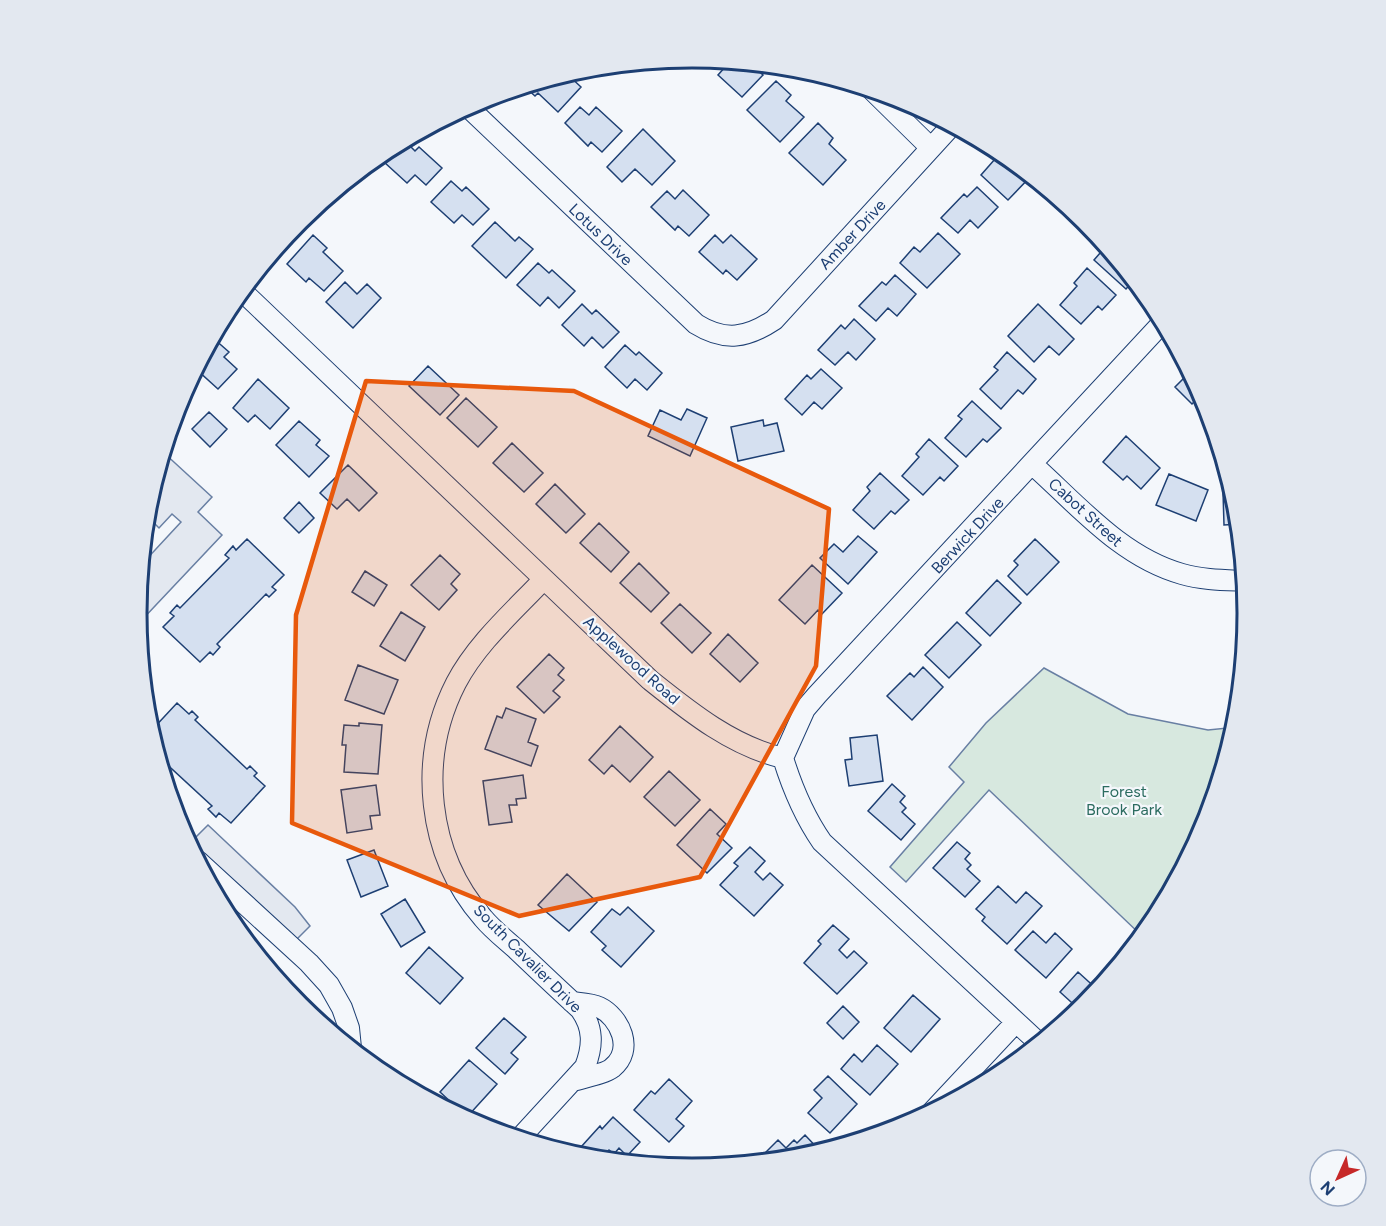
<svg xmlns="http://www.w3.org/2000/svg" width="1386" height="1226" viewBox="0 0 1386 1226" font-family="Figtree,sans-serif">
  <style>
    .green { fill: #d7e8df; stroke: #687fa3; stroke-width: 1.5 }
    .parking { fill: #e3e8f0; stroke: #687fa3; stroke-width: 1.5 }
    .building { fill: #d5e0f0; stroke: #1d3f73; stroke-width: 1.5 }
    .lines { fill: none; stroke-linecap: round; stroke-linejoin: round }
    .street-casing { stroke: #1d3f73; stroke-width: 22 }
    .street { stroke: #f4f7fb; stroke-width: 20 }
    .marked { fill: #e8590c; fill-opacity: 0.2; stroke: #e8590c; stroke-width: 4.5; stroke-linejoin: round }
    .labels { text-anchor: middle; stroke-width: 4.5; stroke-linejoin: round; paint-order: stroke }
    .street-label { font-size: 16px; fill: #1d3f73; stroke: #f4f7fb }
    .park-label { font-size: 16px; fill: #2c6c60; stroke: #f4f7fb }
    .rim { fill: none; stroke: #1d3f73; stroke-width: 3 }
  </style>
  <rect width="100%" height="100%" fill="#f4f7fb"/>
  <path class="green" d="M1044,668L1128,714L1208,730L1237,727L1207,826L1155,922L1143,937L989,790L906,882L890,867L964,782L949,767L986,723Z"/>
  <path class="parking" d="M163,452L212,497L198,512L222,535L138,624L137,613L142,564L181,522L172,514L159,528L147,516L148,504Z
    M208,825L295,907L310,926L290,946L198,861L189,844Z"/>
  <path class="building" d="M720,60L753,63L752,65L763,75L742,97L718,75L726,66Z
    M566,73L581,87L558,112L538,93L535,96L524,86Z
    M776,81L791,95L786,101L804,117L780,142L747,110Z
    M580,107L589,115L596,107L622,131L602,152L591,142L588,146L565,123Z
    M818,123L833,138L829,144L846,160L823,185L789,153Z
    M643,129L675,161L652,185L635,169L622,182L607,167Z
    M405,141L415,151L419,147L442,168L426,185L415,175L407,183L384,162Z
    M1008,156L1032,175L1008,200L981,175L995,159L1001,164Z
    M451,181L462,191L466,187L489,209L473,225L462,215L454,223L431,202Z
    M977,187L998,207L978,228L970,220L958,233L941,218L964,194L967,197Z
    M683,190L709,215L689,236L678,226L675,230L651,207L667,191L675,199Z
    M495,222L515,241L519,237L533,249L506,278L472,246Z
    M938,233L960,254L927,288L900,263L914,247L920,252Z
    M313,235L327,248L323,252L343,271L324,291L309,278L306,282L287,264Z
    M715,235L723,243L731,235L757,259L737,280L726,270L723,274L699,252Z
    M1107,245L1135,279L1126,289L1094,260Z
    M538,263L549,273L552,270L575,291L559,308L548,297L540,306L517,285Z
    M1087,268L1116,295L1102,310L1098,306L1081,324L1060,305L1077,286L1074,283Z
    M895,275L916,294L897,316L888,308L876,321L859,306L882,282L886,285Z
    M345,282L357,294L367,284L381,298L353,328L326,302Z
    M582,304L592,314L596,310L619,332L603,348L592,337L584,346L562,325Z
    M1038,304L1074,339L1059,355L1049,346L1034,362L1008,336Z
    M854,319L875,339L856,360L848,352L835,365L818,350L841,325L845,329Z
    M213,338L229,352L224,357L237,369L218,389L196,369Z
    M625,345L636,355L639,352L662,373L647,390L635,379L627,388L605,367Z
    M1007,352L1036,379L1023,394L1018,390L1001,409L980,389L998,370L994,367Z
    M428,366L459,395L440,415L409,386Z
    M821,369L842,388L822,409L814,402L802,415L785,399L807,375L811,379Z
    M1191,371L1203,393L1192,404L1175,387Z
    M258,379L289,408L270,429L255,415L248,422L233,408Z
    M466,398L497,427L478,447L447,418Z
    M972,401L1001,428L987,442L983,439L966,457L945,438L962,419L958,416Z
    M687,409L707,418L690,456L648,436L660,410L681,420Z
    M209,412L227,429L210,447L192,429Z
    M763,420L764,426L777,423L784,451L738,461L731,427Z
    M299,421L320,440L316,445L329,456L309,477L276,445Z
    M1126,436L1160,468L1141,489L1127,476L1123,480L1103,462Z
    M929,439L958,466L944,481L940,477L923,495L902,476L919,457L916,454Z
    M512,443L543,473L524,492L493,463Z
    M348,465L377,493L359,511L347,499L337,509L320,493Z
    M880,473L909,500L895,514L891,511L874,529L853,510L870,491L867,487Z
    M1169,474L1208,490L1196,521L1156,505Z
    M555,484L585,514L566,533L536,504Z
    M1234,491L1238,505L1240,524L1224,525L1223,492Z
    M299,502L314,518L299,533L284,518Z
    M599,523L629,552L611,572L580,543Z
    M858,536L877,552L848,584L820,558L834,544L843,552Z
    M247,539L284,575L272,587L276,590L269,597L266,594L217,644L220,647L213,655L210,652L200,662L163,627L174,616L170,613L177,605L180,608L229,558L225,555L233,546L236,550Z
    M1035,539L1059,562L1027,595L1008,576L1018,565L1014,561Z
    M440,555L460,574L451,584L457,590L439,610L411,585Z
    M639,563L669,593L651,612L620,583Z
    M812,565L842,593L822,614L818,610L805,624L779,600Z
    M365,571L387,585L374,606L352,592Z
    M997,580L1021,603L990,636L966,613Z
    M680,604L711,633L692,653L661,623Z
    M401,612L425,627L405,661L380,646Z
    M957,622L981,645L949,678L925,655Z
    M728,634L758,663L740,682L710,654Z
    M549,654L564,668L558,675L564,680L553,691L560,697L544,713L517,687Z
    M358,665L398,680L384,714L345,700Z
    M923,667L943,687L912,720L887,696L910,673L914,677Z
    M177,703L189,714L192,711L198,717L195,720L247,769L250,766L257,773L254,776L265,786L231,823L219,813L216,817L208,809L212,806L160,758L159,759L151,731Z
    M506,708L536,719L528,742L538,746L531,766L485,749L497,716L502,718Z
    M359,723L382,725L378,774L344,772L346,745H342L344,725L359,726Z
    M620,726L653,757L630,782L612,765L604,774L589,760Z
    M877,735L883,781L849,786L845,760L852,759L850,738Z
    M669,771L700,800L675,826L644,797Z
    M523,775L526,798L516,799L517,805H509L512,822L489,825L483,781Z
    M892,784L905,796L900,802L906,808L902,812L915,824L901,840L868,811Z
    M376,785L380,815L370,816L372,829L347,833L341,790Z
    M710,809L726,824L717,834L732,848L707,873L677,845Z
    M957,842L970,853L965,859L971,865L967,869L980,881L965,897L933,868Z
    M750,847L765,861L755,872L763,880L770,873L783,885L754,916L720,885L738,866L734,863Z
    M374,850L388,886L361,897L347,860Z
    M567,874L597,902L569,931L538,905Z
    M998,886L1016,903L1026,892L1042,906L1007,944L982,921L985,917L976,909Z
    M405,899L425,932L401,947L381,914Z
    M628,907L654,931L621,967L602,950L606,946L591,932L612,909L620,915Z
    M833,925L849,939L839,950L847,958L854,951L867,963L837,994L804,963L821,944L818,941Z
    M1033,931L1046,943L1055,933L1072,949L1046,978L1015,950Z
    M429,947L463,978L440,1004L406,973Z
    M1078,972L1099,991L1081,1011L1060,992Z
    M913,995L940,1019L911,1052L884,1028Z
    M843,1006L859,1022L843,1039L827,1023Z
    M504,1018L526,1037L511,1053L518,1059L505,1074L476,1048Z
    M877,1045L898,1064L870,1095L841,1069L854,1054L862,1062Z
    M469,1060L497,1084L467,1117L440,1092Z
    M828,1076L857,1104L830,1133L808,1113L822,1098L814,1090Z
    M669,1079L692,1101L676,1119L684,1126L669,1142L634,1110L651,1091L655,1094Z
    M613,1117L640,1142L627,1156L619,1148L614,1154L609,1150L600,1160L595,1159L581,1147L600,1126L602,1129Z
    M805,1135L821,1152L801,1158L770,1161L763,1155L778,1140L786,1148L794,1140L797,1143Z"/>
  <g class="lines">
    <g class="street-casing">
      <path id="street" d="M870,88L931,148
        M467,106L696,324C725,342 747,338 774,320L953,124
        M242,291L650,680C690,712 732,746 783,758C792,787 804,816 822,842L1040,1044
        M1032,464C1078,505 1121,557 1182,574C1203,580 1224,580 1246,581
        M783,758L805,709L817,695L1164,321
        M198,861L309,963L329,985L342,1008L349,1028L351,1048
        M572,1002C580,1003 591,1003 599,1007C620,1017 635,1050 612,1068C605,1074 582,1078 573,1081
        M931,1113L1016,1022
        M519,1139L585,1067C593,1046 594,1028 580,1009C559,990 538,970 517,950C506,940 493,930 483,918C427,854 417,759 456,683C477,643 514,611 544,579"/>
    </g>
    <use href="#street" class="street"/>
  </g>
  <path class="marked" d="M366,381L574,391L829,509L816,666L700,877L519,916L292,823L296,615Z"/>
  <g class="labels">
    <g class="street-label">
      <text transform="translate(601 234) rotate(44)" y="6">Lotus Drive</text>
      <text transform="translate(852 234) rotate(-47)" y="6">Amber Drive</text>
      <text transform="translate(1086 512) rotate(42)" y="6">Cabot Street</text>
      <text transform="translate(967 535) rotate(-47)" y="6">Berwick Drive</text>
      <text transform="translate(632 660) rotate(42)" y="6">Applewood Road</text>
      <text transform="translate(528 958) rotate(45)" y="6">South Cavalier Drive</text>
    </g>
    <g class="park-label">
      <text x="1124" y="797">Forest<tspan x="1124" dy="18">Brook Park</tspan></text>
    </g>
  </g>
  <path d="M0 0H1386V1226H0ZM147 613a545 545 0 1 1 1090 0a545 545 0 1 1-1090 0Z" fill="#e3e8f0" fill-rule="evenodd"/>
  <path class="rim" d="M147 613a545 545 0 1 1 1090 0a545 545 0 1 1-1090 0Z"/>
  <g transform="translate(1338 1178) rotate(225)"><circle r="28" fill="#f4f7fb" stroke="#9eadc5" stroke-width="1.5"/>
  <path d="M0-4.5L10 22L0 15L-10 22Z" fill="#c62828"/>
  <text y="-9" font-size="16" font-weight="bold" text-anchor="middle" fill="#1d3f73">N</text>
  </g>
</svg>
